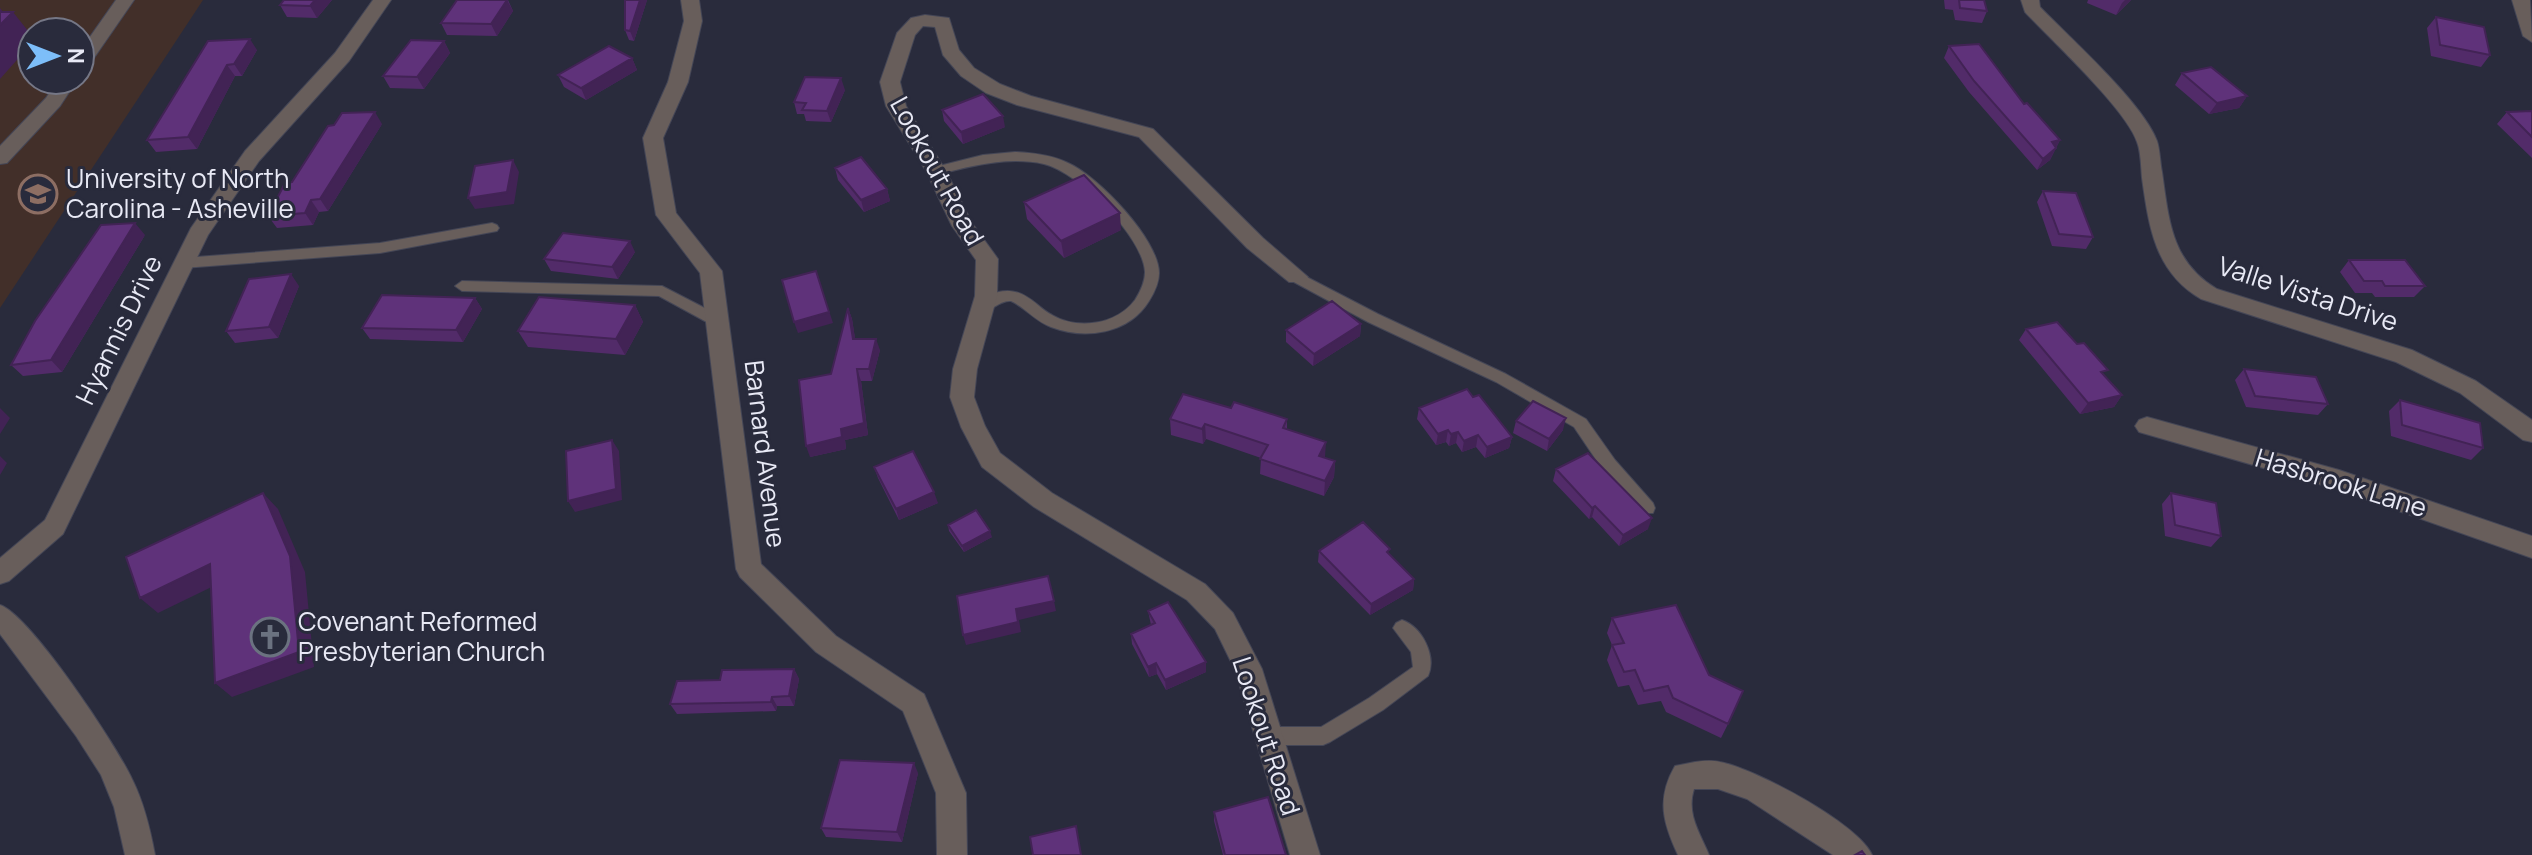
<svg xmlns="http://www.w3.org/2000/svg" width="2532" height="855" viewBox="0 0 2532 855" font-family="Manrope,sans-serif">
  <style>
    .education { fill: #422f29; fill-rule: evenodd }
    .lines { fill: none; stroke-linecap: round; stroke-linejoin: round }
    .lane-casing { stroke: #444656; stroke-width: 2 }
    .street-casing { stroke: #444656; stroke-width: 2 }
    .lane { fill: #685e5b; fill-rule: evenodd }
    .street { fill: #685e5b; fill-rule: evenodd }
    .wall { fill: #522b69 }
    .shaded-wall { fill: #422355 }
    .building { fill: #5f327a; stroke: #422355; stroke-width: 2 }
    .labels { text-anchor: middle; stroke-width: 6; stroke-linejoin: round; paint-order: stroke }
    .street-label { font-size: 26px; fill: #e8e9f5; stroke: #292b3c }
    .poi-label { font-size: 26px; fill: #e8e9f5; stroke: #292b3c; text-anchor: start }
  </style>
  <rect width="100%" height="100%" fill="#292b3c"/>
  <path class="education" d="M0,0H203L0,308ZM32,32H80V80H32Z"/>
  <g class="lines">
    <g class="lane-casing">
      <path id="lane" d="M1015,152C1033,153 1052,155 1068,163C1098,176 1159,240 1159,273C1159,283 1154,293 1149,301C1129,334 1085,340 1051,327C1035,321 1026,308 1011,301C997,300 989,316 976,312L974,308C986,292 1009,285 1027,297C1036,302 1042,310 1052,315C1078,330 1116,325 1135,300C1140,292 1145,282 1145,272C1143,236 1078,172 1044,164C1008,156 971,166 936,175L929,171L931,168L983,155Z
        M492,223L497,225L499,228L497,231L380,253L183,268L176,263L183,258L380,243Z
        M1297,272L1378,314L1506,374L1586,419L1615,460L1653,503L1655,508L1653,513H1641L1603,470L1574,427L1496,382L1368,322L1292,281L1290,277Z
        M462,281L662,286L724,318L726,322L724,326H714L659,296L462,291L455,286Z
        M1402,620C1422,627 1437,656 1428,676L1383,710L1330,742L1323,745H1271L1264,742L1262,736L1264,730L1271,727H1321L1369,698L1413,667L1411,652L1393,628L1396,623Z"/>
    </g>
    <g class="street-casing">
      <path id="street" d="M116,0H134L87,68L80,70V51Z
        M373,0H391L349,61L259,161L208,235L63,534L9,581L0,584V558L45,520L191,228L245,151L335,53Z
        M681,0H699L702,21L688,82L663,138L676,213L722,271L761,564L836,636L924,694L966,793L967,855H937L936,793L903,711L816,652L740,577L736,569L700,273L656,215L643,138L668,82L684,21Z
        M2021,0H2039L2040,7C2070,38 2143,103 2157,141C2160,150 2160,162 2162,172C2169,220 2171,262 2217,289L2412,350L2476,381L2532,420V442L2523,440L2460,393L2396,362L2201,299C2155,272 2149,228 2142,178C2141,167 2141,152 2137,142C2126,109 2051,40 2025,12Z
        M2512,0H2530L2532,42L2523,36Z
        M925,15L949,18L959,50L974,68L1000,84L1031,96L1153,129L1263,238L1308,277L1305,282H1289L1247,248L1139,137L1017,105L986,93L961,76L943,55L935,27L923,26L915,35L900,82L906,106L946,171L972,223L998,259L997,296L977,369L974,397L985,426L1000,453L1052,493L1205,584L1233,613L1262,669L1320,855H1290L1235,670L1215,629L1187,600L1034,507L982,467L961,427L950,397L953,369L975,296L976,260L952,226L926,171L886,106L880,82L897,33L911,18Z
        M58,80H77L60,106L7,163L0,164V146L46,98Z
        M2147,417L2339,470L2532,536V558L2336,489L2139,432L2135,426L2139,420Z
        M0,605C30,615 117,746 132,779C144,803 150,828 155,855H125L114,807L101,775L76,736L0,634Z
        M1695,762C1703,761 1711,760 1720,762C1754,768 1859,824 1872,855H1833L1747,799L1718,789H1694C1686,814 1700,833 1709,855H1678C1663,823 1656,799 1675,766Z"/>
    </g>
    <use href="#lane" class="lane"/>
    <use href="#street" class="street"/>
  </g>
  <path class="wall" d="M332,0L317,18L287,17L280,5Z
    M457,0H508L513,11L497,36L447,35L441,23Z
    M625,0H647L634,41L629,40L625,30Z
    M1944,0H1984L1987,11L1982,23L1955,20L1953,10L1945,9Z
    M2088,0H2131L2116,15L2087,3Z
    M2436,17L2490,55L2481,67L2431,56L2427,28Z
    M208,41L257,50L242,76H235L197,149L156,152L147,140Z
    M444,41L450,53L424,89L390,88L383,76Z
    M1949,46L2024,104L2060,140L2050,160L2037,170L1969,92L1944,58Z
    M632,58L637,70L586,100L564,87L558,75Z
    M2182,73L2247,96L2239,108L2209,114L2175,85Z
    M845,90L831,122L806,121L804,114H797L794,102Z
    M942,110L1005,127L963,144L944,121Z
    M2532,111V158L2497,124L2507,112Z
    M382,124L328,211L319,212L313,225L277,228L268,216L292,182Z
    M835,168L887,189L890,201L864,212L838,180Z
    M2043,191L2093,237L2086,249L2052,246L2037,202Z
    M1024,202L1121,230L1064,258L1027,219Z
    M145,235L62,372L23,376L11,365Z
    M635,252L618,279L551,271L544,259Z
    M2349,260L2425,286L2414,297H2375L2372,293H2355L2340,272Z
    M299,286L278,338L235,343L226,331Z
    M475,298L482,309L463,342L370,339L362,328Z
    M635,305L643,322L625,355L528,347L518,331Z
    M848,308L852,319L855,339L880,350L872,381H861L868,435L845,440L846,449L810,457Z
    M1361,324L1360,336L1313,366L1286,342V330Z
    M2026,329L2104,375L2122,395L2114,407L2080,414L2019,340Z
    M2244,369L2328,404L2318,415L2246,407L2235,380Z
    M1473,397L1512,437L1509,448L1485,458L1476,447L1462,452L1456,443L1449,446L1446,442L1436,445L1417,419L1419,408Z
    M2400,400L2483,448L2471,460L2391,436L2389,411Z
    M1231,408L1287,419V429L1325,457V458L1335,461L1334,477L1324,496L1260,474L1261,458L1206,439L1203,444L1171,435L1170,419Z
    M1516,421L1563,430L1547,451L1513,433Z
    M874,467L938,503L899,520L878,478Z
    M1556,469L1648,529L1619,546L1592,517L1589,519L1553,481Z
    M2171,493L2221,536L2211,547L2165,536L2162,504Z
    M948,525L992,537L964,552L949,531Z
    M1319,551L1414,579L1413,590L1370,615L1318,562Z
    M1148,611L1206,662V672L1166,690L1157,674L1149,677L1132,644L1131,634L1151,625Z
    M1612,618L1728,724L1721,738L1666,712L1661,701L1638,705L1629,685L1618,687L1607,660L1612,645L1607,633Z
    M794,669L799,679L794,706H777L776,711L677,714L670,704L720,680Z
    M918,773L902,842L826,837L821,828Z
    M1214,812L1286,855H1223L1214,821Z"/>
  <path class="shaded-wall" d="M315,0H332L317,18L310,6Z
    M507,0L513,11L497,36L491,24Z
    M640,0H647L634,41L630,31Z
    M2125,0H2131L2116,15L2122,3Z
    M0,8L7,17L13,12L32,36V43L0,79Z
    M250,39L257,50L242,76L234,64Z
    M444,41L450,53L424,89L417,77Z
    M632,58L637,70L586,100L581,88Z
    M227,65L235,76L197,149L188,137Z
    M841,78L845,90L831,122L827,111Z
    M2247,96L2239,108L2209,114L2217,103Z
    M375,112L382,124L328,211L320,199Z
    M1003,116L1005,127L963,144L961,132Z
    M2060,140L2050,160L2037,170L2052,142Z
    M513,160L519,172L514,204L475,209L468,198Z
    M887,189L890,201L864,212L861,200Z
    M311,200L319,212L313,225L305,213Z
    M1120,213L1121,230L1064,258L1061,241Z
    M135,223L145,235L62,372L51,360Z
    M630,241L635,252L618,279L612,267Z
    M816,271L833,323L798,333L794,322Z
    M291,274L299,286L278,338L269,327Z
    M475,298L482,309L463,342L456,330Z
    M635,305L643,322L625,355L616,339Z
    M848,308L852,319L857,350L853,339Z
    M1361,324L1360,336L1313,366L1314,354Z
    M876,339L880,350L872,381L869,369Z
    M857,369L861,381L868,435L845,440L846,449L810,457L806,446L841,429Z
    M2122,395L2114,407L2080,414L2088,403Z
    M0,408L10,418L0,434Z
    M1566,418L1563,430L1547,451L1549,439Z
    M1205,424L1206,439L1203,444L1202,429Z
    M1448,430L1446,442L1436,445L1438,434Z
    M1458,432L1456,443L1449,446L1451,434Z
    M1478,435L1476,447L1462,452L1464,441Z
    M1512,437L1509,448L1485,458L1487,447Z
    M612,440L619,451L622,500L575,512L568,501Z
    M1326,442L1325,457L1318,471L1319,456Z
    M0,456L7,463L0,475Z
    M1335,461L1334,477L1324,496L1325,481Z
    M934,492L938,503L899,520L896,509Z
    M263,493L278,509L305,572L314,667L232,697L215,683Z
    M1595,506L1592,517L1589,519L1592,508Z
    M1652,518L1648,529L1619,546L1623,535Z
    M990,531L992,537L964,552L962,546Z
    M210,564L226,580L158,613L140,598Z
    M1414,579L1413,590L1370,615L1371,604Z
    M1054,601L1056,611L1019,620L1021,632L966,645L963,635L1016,609Z
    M1206,662V672L1166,690L1165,680Z
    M1156,663L1157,674L1149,677L1148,667Z
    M794,669L799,679L794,706L789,696Z
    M772,697L777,706L776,711L771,702Z
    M914,763L918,773L902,842L897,832Z"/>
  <path class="building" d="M284,0H315L310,6L280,5Z
    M457,0H507L491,24L441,23Z
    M625,0H640L630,31L625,30Z
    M1959,0H1984L1987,11L1960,8Z
    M0,12H13L0,25Z
    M2436,17L2484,27L2490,55L2440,45Z
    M250,39L234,64L227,65L188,137L147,140L208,41Z
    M411,40L444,41L417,77L383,76Z
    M1979,44L2024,104L2027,103L2060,140L2052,142L2056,148L2043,159L1974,81L1949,46Z
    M609,46L632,58L581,88L558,75Z
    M2211,67L2247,96L2217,103L2182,73Z
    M805,77L841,78L827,111L802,110L806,103L794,102Z
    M983,94L1003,116L961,132L942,110Z
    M2532,111V137L2507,112Z
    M375,112L320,199L311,200L305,213L268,216L285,183L292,182L328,126L334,125L342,113Z
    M861,157L887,189L861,200L835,168Z
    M513,160L507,192L468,198L475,166Z
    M1084,175L1120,213L1061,241L1024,202Z
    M2043,191L2076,193L2093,237L2059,234Z
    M135,223L51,360L11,365L35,321L101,225Z
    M563,233L630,241L612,267L544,259Z
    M2349,260H2405L2425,286H2385L2382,281H2364Z
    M816,271L829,312L794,322L782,280Z
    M291,274L269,327L226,331L249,279Z
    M382,295L475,298L456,330L362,328Z
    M539,297L635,305L616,339L518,331Z
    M1332,301L1361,324L1314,354L1286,330Z
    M848,308L853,339H876L869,369H857L864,423L841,429L842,437L806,446L799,380L831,374Z
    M2057,322L2077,344L2084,343L2108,370L2101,372L2122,395L2088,403L2026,329Z
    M2244,369L2316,377L2328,404L2255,396Z
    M1467,389L1473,397L1479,395L1512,437L1487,447L1478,435L1464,441L1458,432L1451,434L1448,430L1438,434L1419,408Z
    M1183,394L1231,408L1234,402L1287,419L1283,428L1326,442L1319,456L1335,461L1325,481L1260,459L1268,445L1205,424L1202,429L1170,419Z
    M2400,400L2480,423L2483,448L2402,425Z
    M1533,401L1566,418L1549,439L1516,421Z
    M612,440L616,489L568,501L566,451Z
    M913,451L934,492L896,509L874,467Z
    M1588,453L1652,518L1623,535L1595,506L1592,508L1556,469Z
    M263,493L290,556L299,652L215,683L210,564L140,598L126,557Z
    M2171,493L2216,503L2221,536L2175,525Z
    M976,510L990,531L962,546L948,525Z
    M1363,522L1390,549L1387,552L1414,579L1371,604L1319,551Z
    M1048,576L1054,601L1016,609L1018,622L963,635L957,596Z
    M1168,602L1206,662L1165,680L1156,663L1148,667L1131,634L1155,623L1148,611Z
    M1676,605L1709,675L1743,691L1728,724L1673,698L1668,686L1644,691L1635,670L1624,672L1612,645L1624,643L1612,618Z
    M794,669L789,696L772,697L771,702L670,704L677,681L720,680L722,670Z
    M840,760L914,763L897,832L821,828Z
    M1268,797L1286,855H1225L1214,812Z
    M1076,826L1081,855H1033L1030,837Z
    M1862,851L1865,855H1855Z"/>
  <defs>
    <g id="university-ring" transform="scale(2)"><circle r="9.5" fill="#292b3c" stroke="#8d6e63" stroke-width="1.5"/><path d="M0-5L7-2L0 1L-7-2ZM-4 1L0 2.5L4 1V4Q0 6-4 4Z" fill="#8d6e63"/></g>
    <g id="church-ring" transform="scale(2)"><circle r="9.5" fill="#292b3c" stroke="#6b7280" stroke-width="1.5"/><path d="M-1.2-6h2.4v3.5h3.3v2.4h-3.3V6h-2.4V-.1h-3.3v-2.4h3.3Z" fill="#6b7280"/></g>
  </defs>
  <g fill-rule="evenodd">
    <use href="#university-ring" x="38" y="194"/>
    <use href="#church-ring" x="270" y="637"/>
  </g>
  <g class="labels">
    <g class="street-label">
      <text transform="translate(937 171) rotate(61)" y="9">Lookout Road</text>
      <text transform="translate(2308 294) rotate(18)" y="9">Valle Vista Drive</text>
      <text transform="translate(119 330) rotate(-64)" y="9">Hyannis Drive</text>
      <text transform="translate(765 454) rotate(83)" y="9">Barnard Avenue</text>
      <text transform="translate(2341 483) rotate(17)" y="9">Hasbrook Lane</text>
      <text transform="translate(1266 736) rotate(72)" y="9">Lookout Road</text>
    </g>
    <g class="poi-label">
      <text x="66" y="188">University of North<tspan x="66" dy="30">Carolina - Asheville</tspan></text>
      <text x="298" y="631">Covenant Reformed<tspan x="298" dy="30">Presbyterian Church</tspan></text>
    </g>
  </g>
  <g transform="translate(56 56) rotate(90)"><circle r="38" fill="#292b3c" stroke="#757786" stroke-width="2"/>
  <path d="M0-6L14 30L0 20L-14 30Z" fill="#7dbef9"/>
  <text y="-12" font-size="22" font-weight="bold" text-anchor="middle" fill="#e8e9f5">N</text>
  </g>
</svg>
